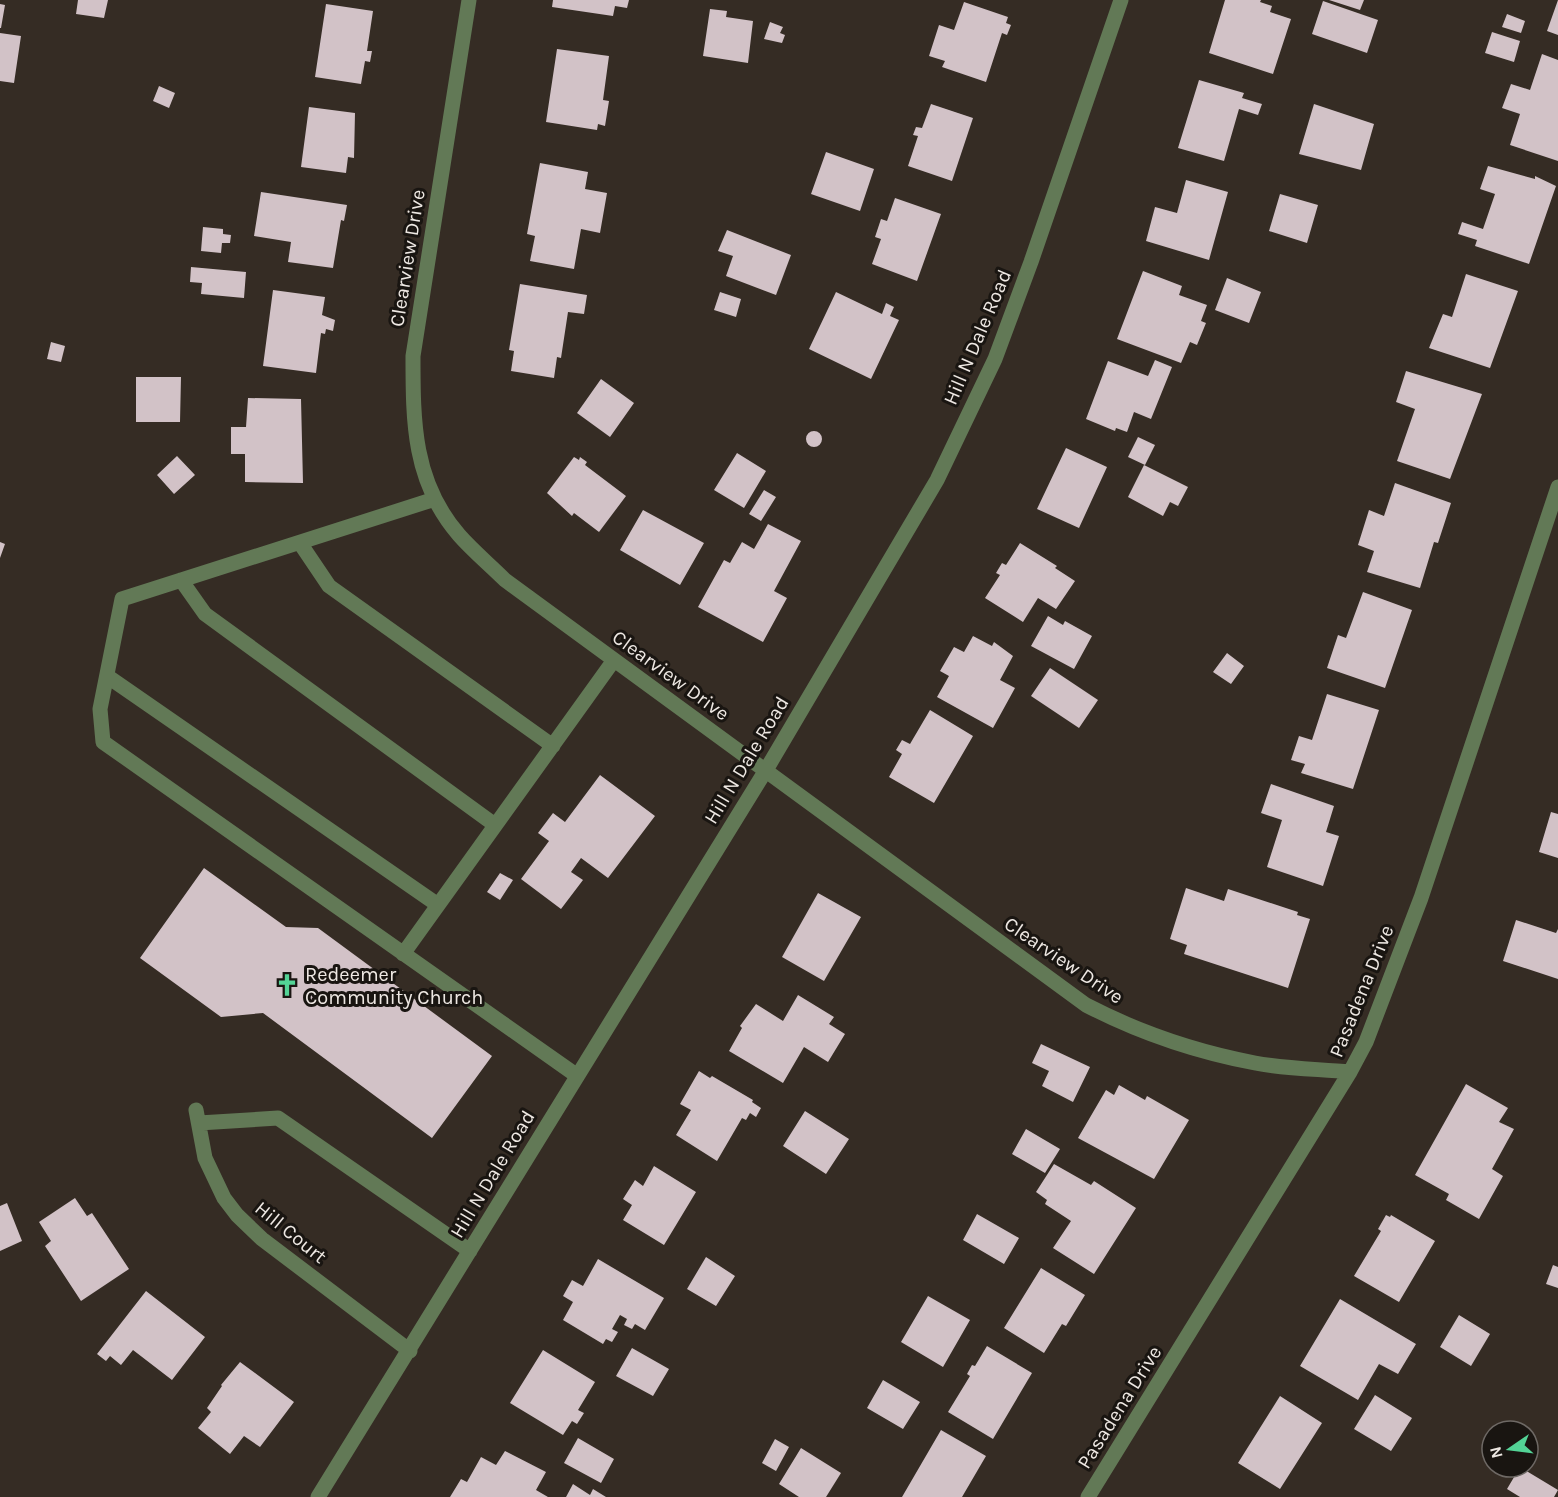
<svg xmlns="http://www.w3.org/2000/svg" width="1558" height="1497" viewBox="0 0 1558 1497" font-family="Karla,sans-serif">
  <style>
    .building { fill: #d2c2c7 }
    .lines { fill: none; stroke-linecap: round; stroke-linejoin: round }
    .minor { stroke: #627956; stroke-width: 15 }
    .labels { text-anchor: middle; stroke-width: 6; stroke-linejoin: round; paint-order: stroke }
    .street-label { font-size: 20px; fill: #eee8e3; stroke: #191511 }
    .poi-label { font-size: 20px; fill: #eee8e3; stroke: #191511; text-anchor: start }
  </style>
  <rect width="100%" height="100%" fill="#352c24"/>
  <path class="building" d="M78,0H108L104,18L76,14Z
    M553,0H629L627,8L615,6L613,16L552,7Z
    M1225,0H1261L1260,2L1272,6L1270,12L1291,19L1273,74L1209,53Z
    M1329,0H1364L1360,10Z
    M1558,0V35L1547,31Z
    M1323,1L1378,20L1367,53L1312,34Z
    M964,2L1008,17L1006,23L1011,25L1007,35L1002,33L986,82L942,67L945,61L929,56L939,25L954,30Z
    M0,4L5,5L1,28H0Z
    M326,4L373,11L367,51H372L370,62L365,61L361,84L315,77Z
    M710,9L727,11L726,17L753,21L748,63L703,56Z
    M1507,14L1525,21L1521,33L1502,27Z
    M770,22L783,27L780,33L785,35L782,43L764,39Z
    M1492,32L1520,41L1514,62L1485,53Z
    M0,33L21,36L14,83L0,81Z
    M557,49L609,56L603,100L609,101L605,126L598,124L597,130L546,122Z
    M1542,54L1558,60V161L1510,145L1520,114L1502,108L1511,84L1530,90Z
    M1199,80L1244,93L1242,98L1262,104L1258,115L1239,109L1224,161L1178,148Z
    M159,86L175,93L169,108L153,101Z
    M931,104L973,118L952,181L908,166L918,136L913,135L916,127L922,128Z
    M1314,104L1374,124L1361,170L1299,154Z
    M309,107L355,113L354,158L348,157L346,173L301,167Z
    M826,152L874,169L860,211L811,194Z
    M540,163L588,172L585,189L607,193L600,233L581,229L574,269L530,261L535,236L527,234Z
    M1488,166L1535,179V176L1556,186L1529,264L1475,246L1477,240L1458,234L1462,222L1483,229L1495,194L1480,189Z
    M1186,180L1228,192L1209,260L1146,241L1155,207L1177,213Z
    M261,192L347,205L344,221L341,220L333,268L288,262L291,242L254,236Z
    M1280,194L1318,205L1307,243L1269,231Z
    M895,198L941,214L917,281L872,264L881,239L875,237L881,219L887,221Z
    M203,227L223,229V234L231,235L230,243H222L221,253L201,251Z
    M727,230L791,255L776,295L726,276L733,256L718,251Z
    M191,267L246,272L244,298L201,294L202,283L190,282Z
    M1143,271L1182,286L1179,295L1207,305L1201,321L1206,323L1197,345L1190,342L1181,363L1117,339Z
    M1466,274L1518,291L1490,368L1429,348L1443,314L1452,317Z
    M1227,278L1261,292L1249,323L1215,310Z
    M520,284L587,295L584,314L568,312L561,358L557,357L554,378L511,371L514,351L509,350Z
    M273,290L325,297L322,315L335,320L333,331L326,329L325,334L321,333L316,373L263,366Z
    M720,292L741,299L736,317L714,310Z
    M836,292L882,314L886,303L894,307L890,316L899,320L871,379L809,349Z
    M51,342L65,346L61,362L47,359Z
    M1155,360L1172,367L1151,419L1134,412L1127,432L1116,428L1115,431L1086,419L1108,361L1148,376Z
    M1406,371L1482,394L1450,479L1397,461L1415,409L1396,402Z
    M136,377H181L180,422H136Z
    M601,379L634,403L610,437L577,413Z
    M248,398L301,399L303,483L245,482V454H231V427H246Z
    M806 439a8 8 0 1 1 16 0a8 8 0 1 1-16 0Z
    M1138,437L1155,445L1145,465L1128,457Z
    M1066,448L1107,467L1079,528L1037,509Z
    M737,453L766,471L744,508L714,490Z
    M177,456L195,475L174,494L157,475Z
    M574,457L579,460L580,457L587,462L585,465L626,496L599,532L574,513L572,516L547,493Z
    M1144,465L1188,487L1178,506L1170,502L1163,516L1128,497Z
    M1395,483L1451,503L1438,543L1434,542L1420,588L1367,572L1374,551L1358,545L1369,510L1384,516Z
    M764,490L776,497L761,521L749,514Z
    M643,510L704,543L680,585L620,550Z
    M768,524L801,541L774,591L787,598L763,642L698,607L724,560L730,563L742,542L754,549Z
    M0,542L5,544L0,558Z
    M1020,543L1057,566L1055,568L1075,581L1056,609L1038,598L1023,622L985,598L1000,575L996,573L1002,563L1006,565Z
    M1363,592L1412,610L1385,688L1327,668L1338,635L1346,638Z
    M1048,616L1063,625L1065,621L1092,636L1074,669L1031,646Z
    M973,636L992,646L994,642L1013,656L1000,680L1015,688L993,728L937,697L949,676L940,671L954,647L964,652Z
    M1227,653L1244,666L1231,684L1213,672Z
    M1050,668L1098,700L1079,728L1031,696Z
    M1327,694L1379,710L1353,789L1301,773L1305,764L1291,760L1299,736L1312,740Z
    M930,710L973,736L934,803L889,777L902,754L896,750L902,740L910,744Z
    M600,775L655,816L608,878L581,858L571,872L583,880L561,909L521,879L549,841L538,833L553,813L565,822Z
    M1271,784L1334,806L1326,832L1339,836L1323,886L1267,867L1282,820L1261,813Z
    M1551,812L1558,814V858L1539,852Z
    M204,868L286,927L318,928L492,1056L432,1138L263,1013L221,1017L140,958Z
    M500,873L513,880L500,900L487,892Z
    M1186,888L1224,901L1228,889L1298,912L1297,915L1310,919L1288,988L1184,954L1187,945L1170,939Z
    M818,893L861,917L824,981L782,957Z
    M1516,920L1556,933L1558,929V979L1503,961Z
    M798,995L834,1017L829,1024L845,1034L828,1062L804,1047L783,1083L729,1051L742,1028L740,1026L756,1004L783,1021Z
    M1041,1044L1090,1067L1073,1102L1042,1086L1049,1071L1032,1063Z
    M699,1071L710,1078L712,1076L753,1100L752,1102L761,1108L756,1117L750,1113L746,1120L742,1118L717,1161L676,1135L691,1110L680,1104Z
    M1466,1084L1508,1108L1499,1122L1514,1129L1492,1169L1503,1176L1479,1219L1446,1200L1449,1194L1415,1175Z
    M1119,1085L1145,1100L1147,1096L1189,1120L1154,1179L1078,1138L1106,1090L1114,1095Z
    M805,1111L849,1139L826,1174L783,1146Z
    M1026,1129L1060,1149L1045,1173L1012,1154Z
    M1054,1164L1091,1185L1094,1181L1136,1208L1094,1274L1053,1248L1071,1221L1045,1204L1047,1200L1036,1192Z
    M654,1166L696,1192L664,1245L623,1220L632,1205L623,1199L635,1180L643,1186Z
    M75,1198L87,1216L92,1213L129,1269L81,1301L45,1246L51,1241L39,1222Z
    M7,1203L22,1241L0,1251V1206Z
    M977,1214L1019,1238L1004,1264L963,1240Z
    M1386,1215L1390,1217L1391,1215L1435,1241L1399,1302L1354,1276L1381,1231L1378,1229Z
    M706,1257L735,1276L716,1306L687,1289Z
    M598,1259L664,1298L645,1330L635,1324L632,1329L624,1325L627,1319L620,1315L612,1329L618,1332L612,1342L606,1339L603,1344L563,1320L573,1302L563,1296L572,1280L583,1286Z
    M1553,1265L1558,1267V1288L1546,1284Z
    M1041,1268L1085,1295L1066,1326L1062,1324L1044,1353L1004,1328Z
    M146,1291L205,1337L172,1380L133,1350L121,1365L110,1356L106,1361L97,1354Z
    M928,1296L970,1320L943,1367L901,1342Z
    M1340,1299L1416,1344L1398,1374L1379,1364L1358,1400L1300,1366Z
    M1459,1315L1490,1334L1471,1366L1440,1347Z
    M987,1346L1032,1373L993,1439L948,1412L970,1376L967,1374L972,1365L975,1366Z
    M632,1348L669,1369L653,1396L616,1376Z
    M543,1350L595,1382L578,1410L584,1413L577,1424L572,1421L563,1435L510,1403Z
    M240,1362L294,1402L260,1447L244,1436L230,1454L198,1428L211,1412L207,1408L222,1386L221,1385Z
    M883,1380L920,1402L903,1429L867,1408Z
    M1375,1395L1412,1418L1391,1451L1354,1429Z
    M1280,1396L1322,1423L1280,1489L1238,1463Z
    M941,1430L986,1456L962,1497H902Z
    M578,1438L614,1459L601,1483L564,1463Z
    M775,1439L789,1447L776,1471L762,1463Z
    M801,1448L841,1473L826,1497H799L779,1484Z
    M505,1451L546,1472L536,1490L548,1497H450L461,1479L467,1482L481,1457L496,1465Z
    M1520,1467L1558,1490L1554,1497H1520L1507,1489Z
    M573,1484L590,1495L593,1489L606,1497H566Z"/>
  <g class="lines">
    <path class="minor" d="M469,0L413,356C413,422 413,482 459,535C473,551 490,565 505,580L1086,1005C1138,1032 1197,1052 1255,1063C1286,1069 1319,1069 1350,1072
      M435,499L122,599L100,709L103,742L576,1075
      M300,543L329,586L553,746
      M181,580L205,614L495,825
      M107,676L438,905
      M403,954L614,660
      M196,1110L205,1158L224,1198L237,1215L262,1239L410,1351
      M199,1123L278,1118L470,1251
      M318,1497L766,770L937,480L995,359L1031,262L1121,0
      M1088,1497L1350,1072L1366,1042L1421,898L1558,487"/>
  </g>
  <defs>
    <g id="church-bare" transform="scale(1.8)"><path d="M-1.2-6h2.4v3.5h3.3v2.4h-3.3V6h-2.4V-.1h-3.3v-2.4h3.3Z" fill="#53d396" stroke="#191511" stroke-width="2.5" paint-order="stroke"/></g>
  </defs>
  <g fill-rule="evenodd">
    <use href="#church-bare" x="287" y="985"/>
  </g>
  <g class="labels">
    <g class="street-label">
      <text transform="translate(407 258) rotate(-81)" y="7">Clearview Drive</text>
      <text transform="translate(977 337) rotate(-67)" y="7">Hill N Dale Road</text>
      <text transform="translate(671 675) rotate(36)" y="7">Clearview Drive</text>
      <text transform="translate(746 760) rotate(-59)" y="7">Hill N Dale Road</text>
      <text transform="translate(1064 960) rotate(34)" y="7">Clearview Drive</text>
      <text transform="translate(1361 991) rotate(-68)" y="7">Pasadena Drive</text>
      <text transform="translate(492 1174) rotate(-59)" y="7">Hill N Dale Road</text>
      <text transform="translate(291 1232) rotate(39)" y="7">Hill Court</text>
      <text transform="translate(1119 1407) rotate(-58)" y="7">Pasadena Drive</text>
    </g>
    <g class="poi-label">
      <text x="305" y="981">Redeemer<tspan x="305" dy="23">Community Church</tspan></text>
    </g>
  </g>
  <g transform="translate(1510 1449) rotate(256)"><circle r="28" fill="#191511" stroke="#6e6965" stroke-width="1.5"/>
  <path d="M0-4.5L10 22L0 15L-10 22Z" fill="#53d396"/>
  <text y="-9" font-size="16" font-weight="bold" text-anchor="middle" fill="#eee8e3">N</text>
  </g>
</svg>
